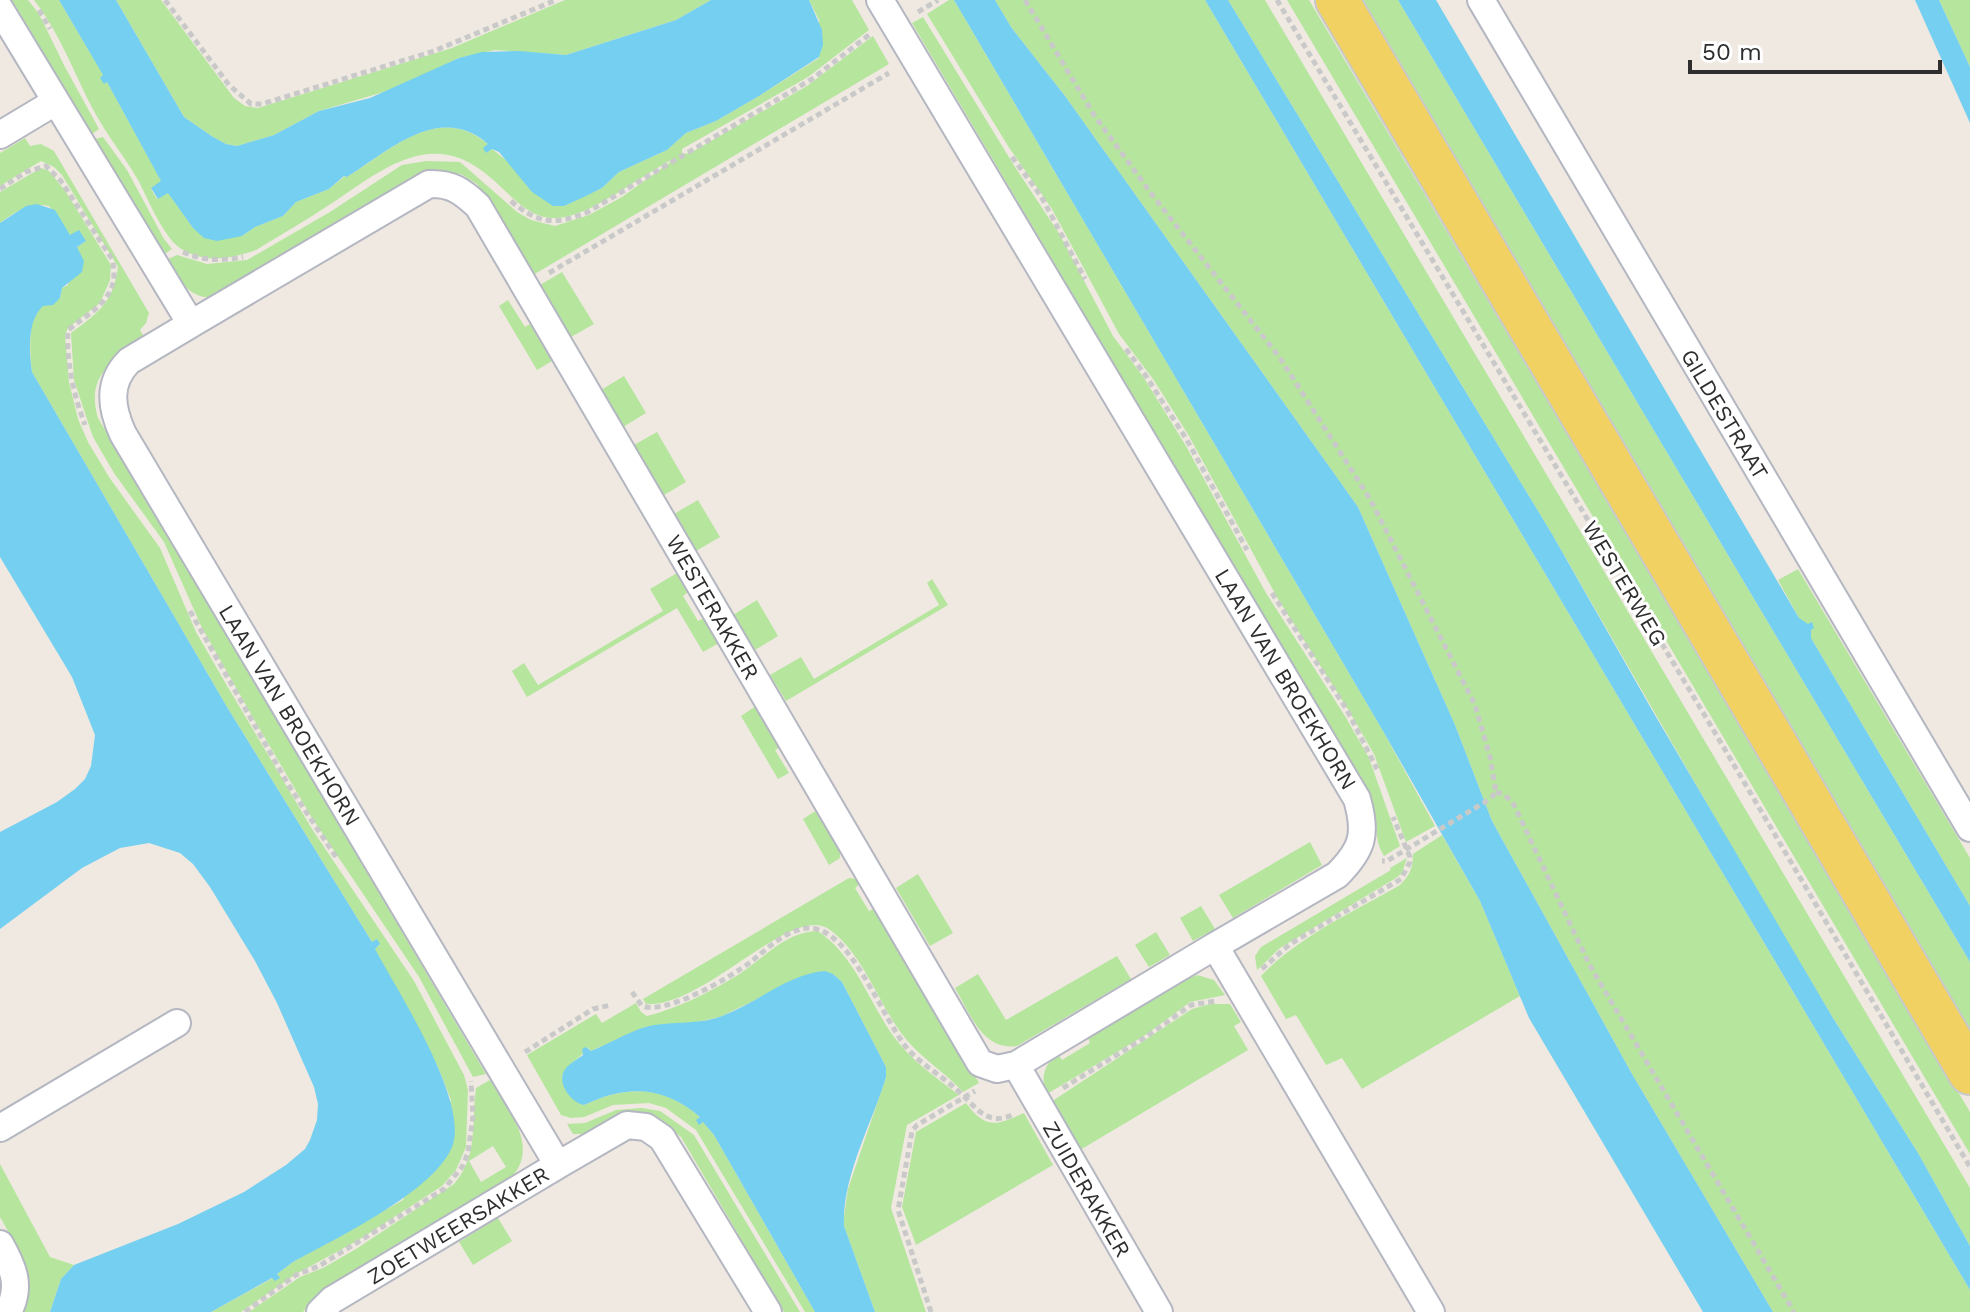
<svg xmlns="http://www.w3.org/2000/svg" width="1970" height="1312" viewBox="0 0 1970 1312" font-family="'Work Sans',sans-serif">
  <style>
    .green { fill: #b6e59e; fill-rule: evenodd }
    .water { fill: #75cff0 }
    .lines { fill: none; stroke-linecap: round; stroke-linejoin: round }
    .minor-casing { stroke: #b4b7c1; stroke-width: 30 }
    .primary-casing { stroke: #c9c9c9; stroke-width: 46 }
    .path { stroke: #c9c9c9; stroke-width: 5; stroke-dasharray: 6 4; stroke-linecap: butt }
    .minor { stroke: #fff; stroke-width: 26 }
    .primary { stroke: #f2d163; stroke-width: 42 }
    .labels { text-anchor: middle; stroke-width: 6; stroke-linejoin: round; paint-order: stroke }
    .street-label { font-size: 22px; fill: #2e2e2e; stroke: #fff }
  </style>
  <rect width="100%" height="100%" fill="#efe9e1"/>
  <path class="green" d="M12,0H28L39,14L65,67L99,129L92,134Z
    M34,0H59L104,76L100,78L107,82L162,182L151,189L157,199L168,192L193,228L242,236L255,227L283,216L296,202L329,189L345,176L347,177C391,150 438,102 488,144L486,153L492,149L564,206L602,188L619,172L667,150L686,133L716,121L759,96L819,58V20L809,0H852L869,30L808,77L682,149V154L690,153L807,86L873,36L889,64L533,275L477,184L461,174L438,171L218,297C190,301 180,281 166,260L177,255L207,264L247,260L330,212L402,165L427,161L460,162L517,212L531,220L555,226L589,215L622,197L676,158C642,173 594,216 557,218C529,220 510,194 491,178C432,125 382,170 329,205C305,221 280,235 256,250C231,259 203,264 180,248C163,236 148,199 138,180C125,157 108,137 95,113C75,76 60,33 34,0Z
    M116,0H161L234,98L245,106L258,108L452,48L565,0H711L676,20L566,55L495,50L459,58L394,89L319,111L274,135L237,146L226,144L213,137L184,117Z
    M949,0H954L1383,731L1435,826L1406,842L1374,754L1349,711L1278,599L1189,436L1153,379L1119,334L1052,209L1008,146L927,14Z
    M995,0H1205L1970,1290V1312H1773L1632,1074L1492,821L1455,725L1358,507L1065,96L1011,27Z
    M1228,0H1265L1970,1188V1246L1918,1153L1833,1018L1760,896L1552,534Z
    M1287,0H1309L1970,1112V1154Z
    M1356,0H1398L1970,962V1034Z
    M1939,0H1970V67Z
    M923,17L1015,167L1060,235L1113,336L1144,378L1186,446L1266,593L1345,716L1369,758L1400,846L1384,856C1372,836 1380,826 1373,806C1370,795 1363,786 1358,776L912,23Z
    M103,137L127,170L164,239L172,249L163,255L95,139Z
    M25,138L30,146L41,144L54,151L149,313L146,323L140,330L146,340C114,359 85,374 98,418L486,1074L473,1077L419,977L312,818L255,721L202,628L164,542L114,473L93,437L74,380L71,333C98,313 113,303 118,267L62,175L54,167L41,161L0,186V153Z
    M41,168L49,171L66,192L111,265L110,280L100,303L68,328L65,335L69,382L78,419L88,442L109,477L160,548L196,632L226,684L312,829L414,981L464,1075L468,1090L466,1147L456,1170L442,1186L357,1241L296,1274L241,1312H211L273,1278H279L277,1274L293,1262L403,1200L451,1100L438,1067L374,949L380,945L372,942L227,707L32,372C30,357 28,324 37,311C41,304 53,301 60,298L62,288L68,285L77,247L86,241L70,235L49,206C29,202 15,212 0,223V192Z
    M562,272L594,324L569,338L540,285Z
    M508,300L525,327L530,324L552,361L537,370L499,306Z
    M624,376L646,413L623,427L601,390Z
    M657,432L686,482L664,495L634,445Z
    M698,500L720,537L696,551L674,514Z
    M1798,569L1970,858V906L1811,638V629L1799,618L1778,580Z
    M677,573L688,592L683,596L698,621L704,618L719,643L703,652L677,608L527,697L512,671L524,663L538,685L663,611L650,589Z
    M932,579L948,605L786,701L770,675L801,657L814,679L939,605L927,583Z
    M757,600L778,636L755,650L733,615Z
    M756,706L780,747L775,750L789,773L778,779L741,716Z
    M817,810L840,849V858L829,865L803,819Z
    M1442,835L1480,901L1520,996L1362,1089L1342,1058L1326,1065L1296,1015L1286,1019L1261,976C1298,937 1353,912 1400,885C1410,875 1413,868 1413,854Z
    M1310,842L1322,865L1233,918L1219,895Z
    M1407,858L1402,873L1396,878L1280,948L1257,970L1255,956L1261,947L1391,870L1390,868Z
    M918,874L953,933L930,946L896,888Z
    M849,878L858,879L861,883L855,888L869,911L876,908L979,1083L963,1092C945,1072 922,1059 905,1038C879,1006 862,950 827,928C789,906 703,1008 646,1004L643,999Z
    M1201,906L1215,929L1193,941L1180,918Z
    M818,931C856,957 868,1001 894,1037C912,1061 935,1077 959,1095L907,1125L891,1208L926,1312H875L844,1226V1216L848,1189L881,1092L886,1077V1067L842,982L833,974L772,992L720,1017L688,1024L645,1027L591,1051L587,1047C581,1060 566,1063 562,1077L568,1094L584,1105C627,1085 664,1085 700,1117L697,1120L703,1122L714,1135L815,1312H805L696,1130L666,1108L649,1103L613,1105L584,1117L571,1118L561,1115L527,1055L596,1014L602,1023L636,1003L641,1012L647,1016C679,1008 710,992 738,975C765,958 784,932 818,931Z
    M1156,932L1170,955L1149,967L1135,945Z
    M1117,956L1131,979L1017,1046C982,1051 970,1013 955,988L978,974L1006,1020Z
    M1197,975L1214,980L1225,995L1190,1002L1147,1034L1047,1094C1040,1078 1044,1064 1058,1054L1062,1060L1090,1043L1087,1036L1177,983Z
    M1210,1004H1230L1241,1022L1234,1026L1248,1050L1080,1150L1051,1102L1192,1009Z
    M490,1080C507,1109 540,1145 512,1177L318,1293L303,1312H249L300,1277L323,1268L356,1249L454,1184C479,1155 471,1123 476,1088ZM493,1146L506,1167L481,1182L469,1161Z
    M966,1103C986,1130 997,1125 1024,1113L1053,1165L916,1245L902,1207L916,1132Z
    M642,1108L660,1111L694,1135L800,1312H784L681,1137L662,1121L653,1117L581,1134H573L567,1124L585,1123L616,1110Z
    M0,1164L50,1257L74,1265L61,1279L50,1312H20L24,1263L18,1249L0,1217Z
    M498,1218L512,1241L473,1265L459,1242Z"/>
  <path class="water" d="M59,0H116L184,117L213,137L226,144L237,146L274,135L319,111L370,98L459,58L482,52L519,51L566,55L676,20L711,0H809L822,30L823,45L819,57L759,96L716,121L686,133L667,150L619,172L602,188L586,196L564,206H553L532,192L499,152L492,149L486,153L483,148L488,144C439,102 389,151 347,177L344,176L329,189L296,202L283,216L255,227L242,236L217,241L204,238L193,228L168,193L158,199L151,188L161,181L107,82L104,84L100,78L103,75Z
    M954,0H995L1011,27L1065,96L1358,507L1455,725L1492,821L1632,1074L1773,1312H1703L1529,1018L1480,901L1383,731Z
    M1205,0H1228L1552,534L1652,710L1833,1018L1918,1153L1970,1246V1290Z
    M1398,0H1436L1799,618L1808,624L1812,622L1814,628L1811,630V638L1970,906V962Z
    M1915,0H1939L1970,67V123Z
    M37,204L55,210L70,235L79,230L86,241L77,247L84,261L82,272L62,288L60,298L53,305L43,306C27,320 29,352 32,372L227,707L372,942L377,939L380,944L375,949C398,992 467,1098 453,1144C439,1189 335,1239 293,1262L277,1274L280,1278L275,1281L272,1278L211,1312H50L61,1279L74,1265L178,1224L244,1192L286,1165L305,1149L310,1140L317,1120L318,1104L314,1087L277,1003L255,961L210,887L193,864L180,853L149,843L120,848L82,868L0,929V832L57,802L75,789L85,779L91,766L95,735L72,677L0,557V223L26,206Z
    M825,971L833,974L842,982L886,1067V1077C872,1124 842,1176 844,1226L875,1312H815L714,1135L703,1122L699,1125L696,1120L700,1117C663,1085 626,1085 584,1105C570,1102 555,1081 566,1068C570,1063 578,1059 583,1055L582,1049L586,1047L591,1051C608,1044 625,1034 642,1028C667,1020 696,1026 722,1016C757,1003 788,974 825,971Z"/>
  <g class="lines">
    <g class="minor-casing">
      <path id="minor" d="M880,0L1357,799C1367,834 1363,849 1337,875L1215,946L1431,1312
        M1481,0L1970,828
        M0,9L191,324L129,361C107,383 111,408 123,434L558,1165L627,1125L646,1127L662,1138L768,1312
        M0,135L55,102
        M191,324L429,184C451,183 462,191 478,206L980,1063L997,1069L1016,1065L1215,946
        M1016,1065L1159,1312
        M0,1128L177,1023
        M0,1244C13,1267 22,1286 8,1312
        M320,1312L332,1300L558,1165"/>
    </g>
    <g class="primary-casing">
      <path id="primary" d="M1337,0L1970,1073"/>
    </g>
    <path class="path" d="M165,0L229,85L251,104H262L434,51L556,0
      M1025,0L1094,115L1153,196L1280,358L1370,499L1475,705L1490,757L1496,792L1490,799L1387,861H1382
      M1277,0L1714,731L1970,1167
      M39,10L50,29
      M918,12L938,0
      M1012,157L1041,196L1085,279
      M0,189L26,172L46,166L61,181L112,259C122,297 93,310 68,330C66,362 74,396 85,425
      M511,201C538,224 554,225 586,213L812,79L869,35
      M183,252C204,261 221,261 243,257
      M549,273L889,73
      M1126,349L1146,376L1187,440L1247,550
      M1272,593L1347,710L1377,769
      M190,611L289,786L338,860
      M1496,792L1505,795L1514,805L1589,964L1794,1312
      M1262,969L1290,944L1401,879L1410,862V857L1393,817
      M632,992L642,1006C667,1015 731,977 752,961C768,948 787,929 809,928C815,928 821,930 826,933C858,951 883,1017 906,1047C920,1064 941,1075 957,1090C975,1105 985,1127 1012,1115
      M525,1052L593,1009L611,1005
      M1063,1088L1146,1037L1191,1005L1216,1001
      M245,1312L296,1275L319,1266L444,1189L462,1167L468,1153L473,1116L471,1081
      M931,1312L898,1210L912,1131L917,1125L975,1091"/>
    <use href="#minor" class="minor"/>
    <use href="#primary" class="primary"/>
  </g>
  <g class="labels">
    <g class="street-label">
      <text transform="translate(1725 414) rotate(59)" y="8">GILDESTRAAT</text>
      <text transform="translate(1625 583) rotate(59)" y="8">WESTERWEG</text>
      <text transform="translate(713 607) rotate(60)" y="8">WESTERAKKER</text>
      <text transform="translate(1286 679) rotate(59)" y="8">LAAN VAN BROEKHORN</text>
      <text transform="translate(290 715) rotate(59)" y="8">LAAN VAN BROEKHORN</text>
      <text transform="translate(1087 1189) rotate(60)" y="8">ZUIDERAKKER</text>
      <text transform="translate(458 1225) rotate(-31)" y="8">ZOETWEERSAKKER</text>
    </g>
  </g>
  <path d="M1690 60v12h250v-12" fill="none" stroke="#2e2e2e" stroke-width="4"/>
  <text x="1702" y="60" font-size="24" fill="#2e2e2e" stroke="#ffffff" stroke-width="6" paint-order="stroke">50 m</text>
</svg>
